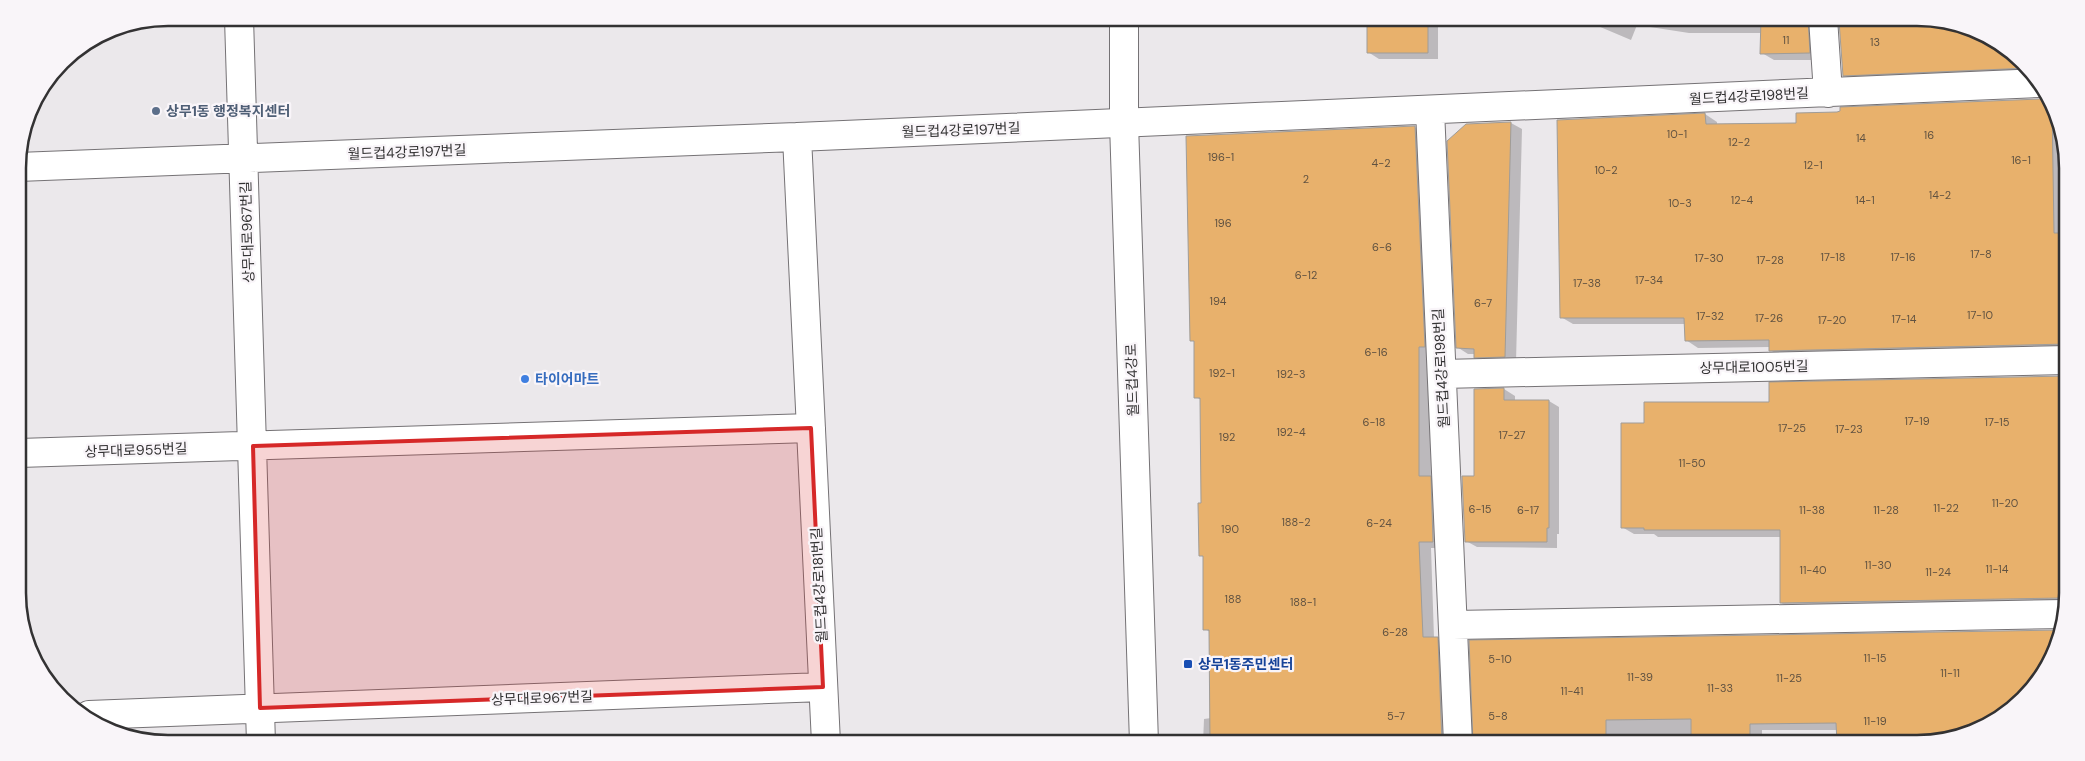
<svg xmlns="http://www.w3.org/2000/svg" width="2085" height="761" viewBox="0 0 2085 761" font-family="'DM Sans','Noto Sans KR',sans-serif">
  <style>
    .shadow { fill: #0003 }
    .building { fill: #e8b16c; stroke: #9f9c98 }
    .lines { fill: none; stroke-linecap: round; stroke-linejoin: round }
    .street-casing { stroke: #757275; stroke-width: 30 }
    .secondary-casing { stroke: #757275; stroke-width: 30 }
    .street { stroke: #fff; stroke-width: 28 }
    .secondary { stroke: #fff; stroke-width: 28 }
    .marked { fill: #d62828; fill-opacity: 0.2; stroke: #d62828; stroke-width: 4; stroke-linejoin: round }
    .service-dot { fill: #5c6f8a; stroke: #f9f5f9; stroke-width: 2 }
    .shop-dot { fill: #3f7fe0; stroke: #f9f5f9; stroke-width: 2 }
    .transit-dot { fill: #1a4fb4; stroke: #f9f5f9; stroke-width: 2 }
    .labels { text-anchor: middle; stroke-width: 4.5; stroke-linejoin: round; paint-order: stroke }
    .number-label { font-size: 11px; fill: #605241 }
    .street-label { font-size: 14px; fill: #333233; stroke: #f9f5f9 }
    .service-label { font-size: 14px; font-weight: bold; fill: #4e5e75; stroke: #f9f5f9; text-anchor: start }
    .shop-label { font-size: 14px; font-weight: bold; fill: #366cbe; stroke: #f9f5f9; text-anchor: start }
    .transit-label { font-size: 14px; font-weight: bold; fill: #164399; stroke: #f9f5f9; text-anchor: start }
    .rim { fill: none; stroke: #333233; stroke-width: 2.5 }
  </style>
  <rect width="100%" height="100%" fill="#ebe8eb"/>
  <path class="shadow" d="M1368,18H1438V59H1379L1368,52Z
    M1579,18H1822V60H1774L1762,53V33H1689L1637,25L1631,40Z
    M1840,18H1917L1965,25L2030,69L2034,75L1856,82L1844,75Z
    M2048,97L2056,110L2066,148L2067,351L1782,357L1770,350V347L1698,348L1686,340V324H1573L1561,317L1705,114L1717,122V125H1797L1837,114L2040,100Z
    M1511,123L1522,129L1516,362L1486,363L1475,357V354H1468L1457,347L1466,125Z
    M1414,127L1427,134L1431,478L1443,485L1445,548H1431L1434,638L1450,645L1454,743H1203L1204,719L1211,718L1210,632L1205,629L1204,557L1200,555L1203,504L1202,400L1195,397V342L1192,340Z
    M2067,377L2068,593L2066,605L1794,610L1781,603V537H1658L1654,534H1634L1622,527L1645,425L1770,404Z
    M1504,389L1515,396V401H1549L1559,407V534H1557V548L1477,547L1466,541L1475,478V390Z
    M2061,631L2060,641L2042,677L2009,712L1974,732L1927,743H1838V730H1762V743H1475L1470,642Z"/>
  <path class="building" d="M1367,18H1428V53H1367Z
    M1761,18H1808L1810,53L1760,54Z
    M1922,18L1965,25L2029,68L1843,76L1839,21H1922Z
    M2047,96L2052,104L2054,233H2066L2067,344L1769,351V340L1685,341L1684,318H1560L1557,120L1705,113L1706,124L1796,123V113L1837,112L1840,111V107L2040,99Z
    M1511,122L1505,357L1474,358V349L1456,348L1447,141L1466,124Z
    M1415,126L1425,347H1419V476H1431L1433,542H1419L1423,637H1438L1442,743H1210L1209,630H1203V556H1199L1198,503H1201L1200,398H1194V341H1190L1186,136Z
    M2067,376V588H2060V598L1780,603V530H1644V528H1621V423H1644V402H1769V382Z
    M1504,388V400H1549V528H1547V542H1465L1462,476H1474V389Z
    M2060,630V641L2042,677L2009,712L1974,732L1927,743H1837L1836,723L1750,724V743H1691V719L1606,720V743H1473L1469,640Z"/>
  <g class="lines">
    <g class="street-casing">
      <path id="street" d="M239,18L261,743
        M1823,18L1828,93
        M1430,110L1458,743
        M797,137L826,743
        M18,167L797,137L2039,83
        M1442,374L2067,360
        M19,453L811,428
        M1453,625L2064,614
        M89,715L823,687"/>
    </g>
    <g class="secondary-casing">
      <path id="secondary" d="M1124,18V123L1144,743"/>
    </g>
    <use href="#street" class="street"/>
    <use href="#secondary" class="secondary"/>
  </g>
  <path class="marked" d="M811,428L823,687L260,708L253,446Z"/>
  <circle class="service-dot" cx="156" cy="111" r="5"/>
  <circle class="shop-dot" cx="525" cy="379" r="5"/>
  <rect class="transit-dot" x="1183" y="659" width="10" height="10" rx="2.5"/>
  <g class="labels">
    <g class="number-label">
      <text x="1786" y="44">11</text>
      <text x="1875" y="46">13</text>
      <text x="1677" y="138">10-1</text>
      <text x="1929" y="139">16</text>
      <text x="1861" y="142">14</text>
      <text x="1739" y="146">12-2</text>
      <text x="1221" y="161">196-1</text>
      <text x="2021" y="164">16-1</text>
      <text x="1381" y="167">4-2</text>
      <text x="1813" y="169">12-1</text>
      <text x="1606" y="174">10-2</text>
      <text x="1306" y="183">2</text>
      <text x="1940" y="199">14-2</text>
      <text x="1742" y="204">12-4</text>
      <text x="1865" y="204">14-1</text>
      <text x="1680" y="207">10-3</text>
      <text x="1223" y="227">196</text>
      <text x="1382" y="251">6-6</text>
      <text x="1981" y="258">17-8</text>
      <text x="1833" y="261">17-18</text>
      <text x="1903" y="261">17-16</text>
      <text x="1709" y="262">17-30</text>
      <text x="1770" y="264">17-28</text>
      <text x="1306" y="279">6-12</text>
      <text x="1649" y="284">17-34</text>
      <text x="1587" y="287">17-38</text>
      <text x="1218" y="305">194</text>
      <text x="1483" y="307">6-7</text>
      <text x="1980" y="319">17-10</text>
      <text x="1710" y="320">17-32</text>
      <text x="1769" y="322">17-26</text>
      <text x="1904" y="323">17-14</text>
      <text x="1832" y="324">17-20</text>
      <text x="1376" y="356">6-16</text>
      <text x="1222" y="377">192-1</text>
      <text x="1291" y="378">192-3</text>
      <text x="1917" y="425">17-19</text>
      <text x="1374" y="426">6-18</text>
      <text x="1997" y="426">17-15</text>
      <text x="1792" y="432">17-25</text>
      <text x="1849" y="433">17-23</text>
      <text x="1291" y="436">192-4</text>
      <text x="1512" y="439">17-27</text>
      <text x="1227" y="441">192</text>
      <text x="1692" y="467">11-50</text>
      <text x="2005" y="507">11-20</text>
      <text x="1946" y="512">11-22</text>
      <text x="1480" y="513">6-15</text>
      <text x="1528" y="514">6-17</text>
      <text x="1812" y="514">11-38</text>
      <text x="1886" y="514">11-28</text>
      <text x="1296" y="526">188-2</text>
      <text x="1379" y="527">6-24</text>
      <text x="1230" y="533">190</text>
      <text x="1878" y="569">11-30</text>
      <text x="1997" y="573">11-14</text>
      <text x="1813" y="574">11-40</text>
      <text x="1938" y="576">11-24</text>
      <text x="1233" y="603">188</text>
      <text x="1303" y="606">188-1</text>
      <text x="1395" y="636">6-28</text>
      <text x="1875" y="662">11-15</text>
      <text x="1500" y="663">5-10</text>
      <text x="1950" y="677">11-11</text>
      <text x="1640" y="681">11-39</text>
      <text x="1789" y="682">11-25</text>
      <text x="1720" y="692">11-33</text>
      <text x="1572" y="695">11-41</text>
      <text x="1396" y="720">5-7</text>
      <text x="1498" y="720">5-8</text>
      <text x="1875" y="725">11-19</text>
    </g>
    <g class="street-label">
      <text transform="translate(1749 96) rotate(-3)" y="5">월드컵4강로198번길</text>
      <text transform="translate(961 130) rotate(-2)" y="5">월드컵4강로197번길</text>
      <text transform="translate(407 152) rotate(-2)" y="5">월드컵4강로197번길</text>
      <text transform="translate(247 232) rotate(-92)" y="5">상무대로967번길</text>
      <text transform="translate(1754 367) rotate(-1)" y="5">상무대로1005번길</text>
      <text transform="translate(1441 368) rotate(-93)" y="5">월드컵4강로198번길</text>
      <text transform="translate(1132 380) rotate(-92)" y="5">월드컵4강로</text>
      <text transform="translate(136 450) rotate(-2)" y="5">상무대로955번길</text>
      <text transform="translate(819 585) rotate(-93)" y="5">월드컵4강로181번길</text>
      <text transform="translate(542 698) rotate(-2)" y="5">상무대로967번길</text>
    </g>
    <g class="service-label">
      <text x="166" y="116">상무1동 행정복지센터</text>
    </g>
    <g class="shop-label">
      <text x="535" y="384">타이어마트</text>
    </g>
    <g class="transit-label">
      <text x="1198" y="669">상무1동주민센터</text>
    </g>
  </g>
  <path d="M0 0H2085V761H0ZM168 26H1917A142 142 0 0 1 2059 168V593A142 142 0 0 1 1917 735H168A142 142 0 0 1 26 593V168A142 142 0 0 1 168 26Z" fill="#f9f5f9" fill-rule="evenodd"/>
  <path class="rim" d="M168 26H1917A142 142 0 0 1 2059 168V593A142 142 0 0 1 1917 735H168A142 142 0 0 1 26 593V168A142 142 0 0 1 168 26Z"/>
</svg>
